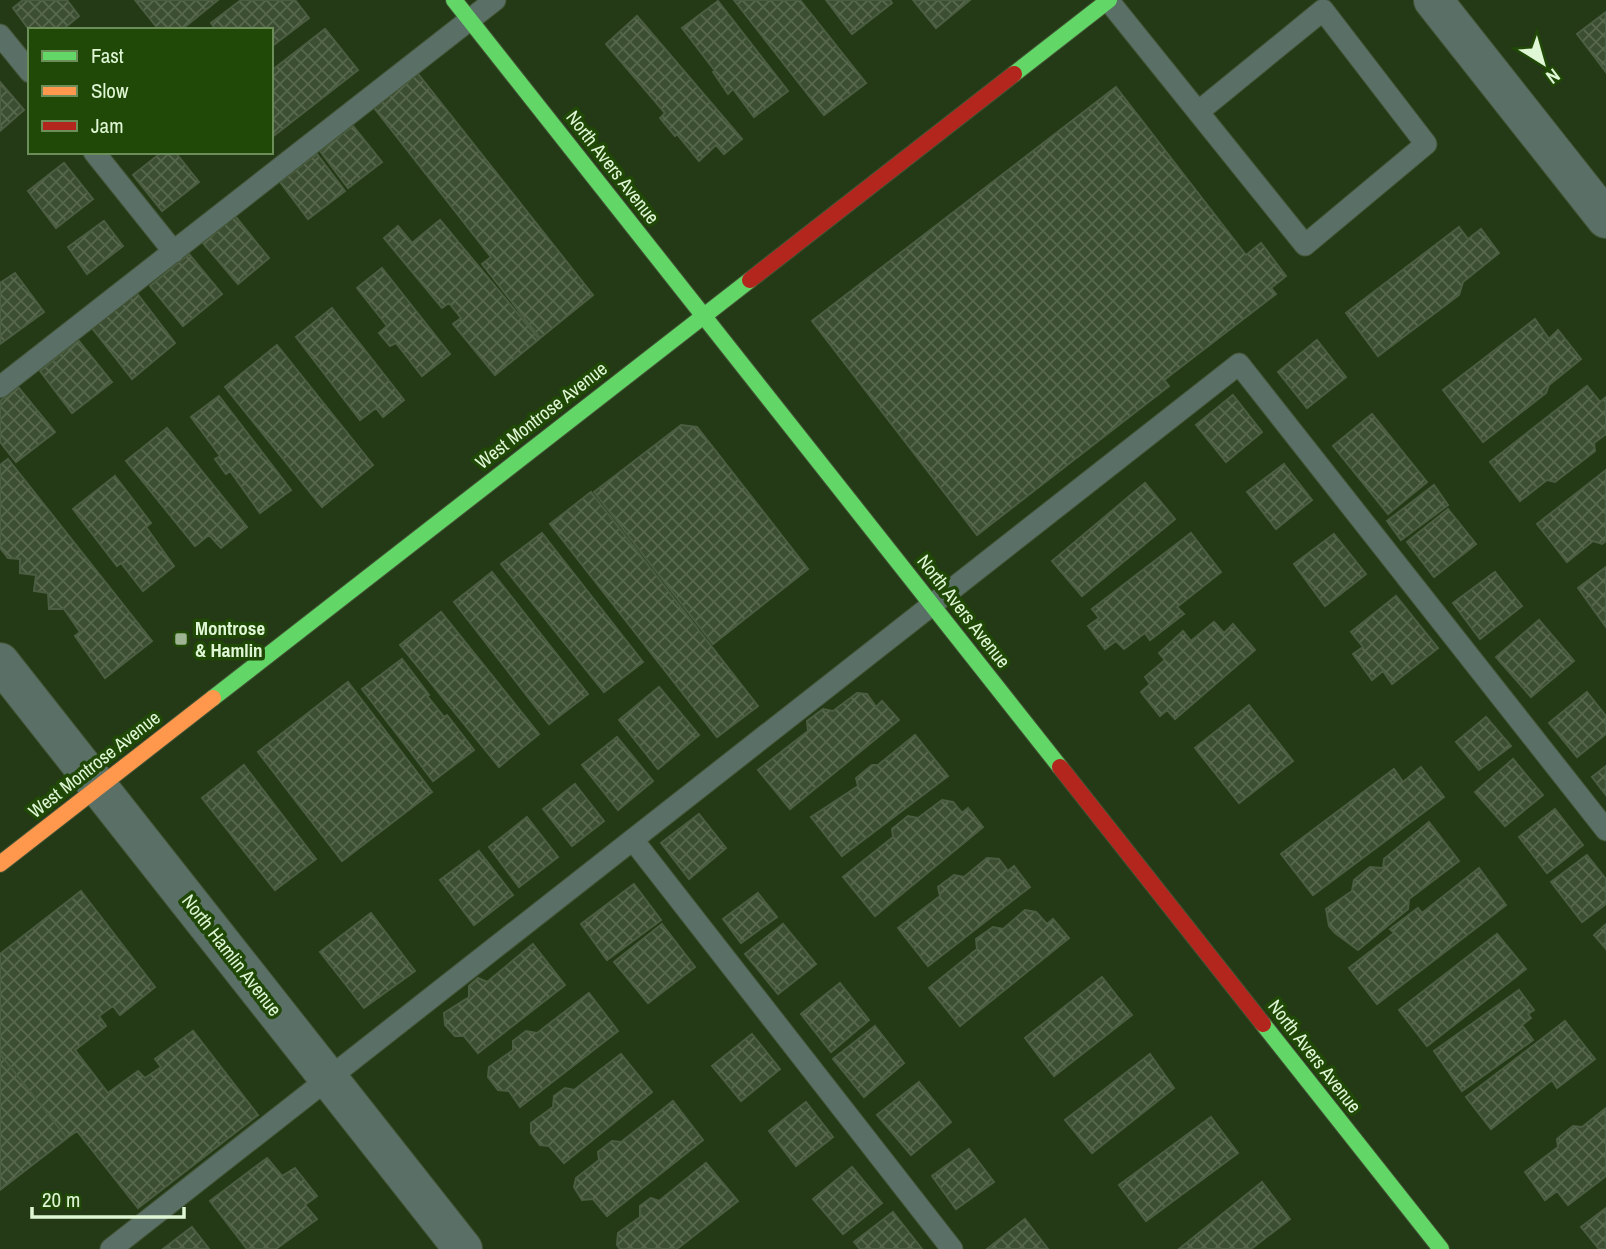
<svg xmlns="http://www.w3.org/2000/svg" width="1606" height="1249" viewBox="0 0 1606 1249" font-family="'Archivo Narrow',sans-serif">
  <style>
    .building { fill: url(#building-cross-hatch); stroke: #4c5e42; stroke-width: 2 }
    .lines { fill: none; stroke-linecap: round; stroke-linejoin: round }
    .lane-casing { stroke: #435536; stroke-width: 23 }
    .street-casing { stroke: #435536; stroke-width: 40 }
    .fast-casing { stroke: #435536; stroke-width: 18 }
    .slow-casing { stroke: #435536; stroke-width: 18 }
    .jam-casing { stroke: #435536; stroke-width: 18 }
    .lane { stroke: #5a7067; stroke-width: 21 }
    .street { stroke: #5a7067; stroke-width: 38 }
    .fast { stroke: #63d668; stroke-width: 16 }
    .slow { stroke: #ff974d; stroke-width: 16 }
    .jam { stroke: #b3261e; stroke-width: 16 }
    .poi-dot { fill: #9eb492; stroke: #204806; stroke-width: 2.5 }
    .labels { text-anchor: middle; stroke-width: 7; stroke-linejoin: round; paint-order: stroke }
    .street-label { font-size: 19px; fill: #dff7d5; stroke: #204806 }
    .poi-label { font-size: 19px; font-weight: bold; fill: #dff7d5; stroke: #204806; text-anchor: start }
  </style>
  <defs>
    <pattern id="building-cross-hatch" width="8" height="8" patternUnits="userSpaceOnUse" patternTransform="scale(1.75)"><rect width="8" height="8" fill="#3c4e31"/><path d="M0 0l8 8M0 8l8-8" fill="none" stroke="#58684e"/></pattern>
  </defs>
  <rect width="100%" height="100%" fill="#243915"/>
  <path class="building" d="M23,0H67L79,16L62,30L30,31L13,8Z
    M135,0H218L181,30H159Z
    M241,0H295L309,18L271,47V30H216L211,23Z
    M734,0H800L866,83L824,115Z
    M826,0H890L892,3L852,34Z
    M913,0H970L936,28Z
    M718,1L788,91L754,117L733,89L728,94L713,72L715,71L682,28Z
    M1606,12V72L1577,34Z
    M637,16L742,139L724,154L716,145L699,161L677,134L675,136L660,118L665,113L606,44Z
    M325,29L358,70L271,138V71Z
    M415,70L593,295L540,338L482,264L491,257L371,104Z
    M0,82L24,110L0,131Z
    M1116,87L1246,255L1261,243L1286,276L1271,288L1276,294L1164,380L1169,386L977,535L812,321Z
    M353,126L382,162L348,188L320,151Z
    M162,152H175L199,182L162,211L133,175Z
    M317,154L345,191L308,219L280,182Z
    M64,163L93,199L56,228L28,191Z
    M235,216L269,258L238,284L203,243Z
    M440,220L539,339L495,375L453,324L461,318L449,303L442,308L384,238L398,226L412,243Z
    M104,221L123,246L87,274L68,247Z
    M1459,227L1468,239L1481,229L1499,253L1463,282L1459,295L1378,356L1346,313Z
    M189,254L222,294L183,326L150,286Z
    M382,268L450,354L422,376L396,343L390,346L379,333L387,326L357,288Z
    M15,273L44,312L0,344V283Z
    M136,292L175,343L132,379L92,328Z
    M332,308L404,400L383,417L376,408L360,420L296,337Z
    M1535,319L1549,339L1558,330L1581,359L1549,385L1546,393L1483,442L1443,390Z
    M78,340L112,382L72,413L40,371Z
    M1317,340L1346,377L1307,408L1278,372Z
    M277,345L373,465L322,507L225,387Z
    M1587,386L1600,402L1606,397V434L1594,443L1595,451L1555,482L1547,480L1520,501L1490,462Z
    M18,387L55,432L16,462L0,442V401Z
    M1233,395L1262,432L1226,462L1196,425Z
    M219,396L291,490L260,513L230,471L226,474L215,459L220,456L191,417Z
    M1372,414L1427,482L1388,514L1333,446Z
    M681,425L697,427L808,569L713,644L594,492Z
    M167,428L247,527L221,548L209,535L195,546L126,461Z
    M8,459L152,641L105,678L75,636L80,632L64,609H49L48,593L34,591L36,575L20,573V559L8,558L0,548V465Z
    M1284,464L1312,500L1276,529L1247,492Z
    M1606,470V541L1602,544L1593,541L1567,562L1537,524Z
    M115,476L151,523L146,527L174,566L143,591L121,563L117,566L73,509Z
    M1145,483L1175,519L1082,596L1052,561Z
    M1434,485L1448,505L1401,540L1387,521Z
    M591,492L758,706L717,737L550,524Z
    M1448,509L1476,544L1434,577L1407,542Z
    M542,533L643,662L604,692L501,564Z
    M1191,533L1221,572L1177,607L1184,614L1150,640L1145,633L1124,649L1116,641L1105,649L1088,626L1099,618L1092,609Z
    M1334,534L1366,574L1325,606L1294,564Z
    M1606,567V627L1578,588Z
    M492,572L588,694L549,724L454,602Z
    M1495,572L1522,606L1480,639L1453,603Z
    M1396,596L1438,648L1392,684L1383,671L1372,680L1353,654L1363,647L1351,632Z
    M441,612L539,734L499,767L400,645Z
    M1539,620L1574,661L1531,697L1496,657Z
    M1214,622L1224,633L1233,624L1255,650L1175,719L1167,710L1160,716L1141,692L1150,684L1145,677L1165,660L1159,653L1183,631L1191,641Z
    M402,659L429,695L427,696L444,717L447,715L474,750L433,781L362,689Z
    M348,682L432,792L342,861L258,752Z
    M659,687L699,735L658,769L619,720Z
    M1587,692L1606,716V734L1577,757L1549,723Z
    M857,693L867,694L876,707L882,701L899,720L790,809L758,770L808,731L807,721L823,709L833,711Z
    M1249,705L1293,761L1239,803L1195,748Z
    M1486,717L1511,746L1479,770L1456,742Z
    M915,735L948,776L842,856L811,817L858,786L856,778L872,765H878Z
    M617,737L653,781L618,810L582,765Z
    M1513,759L1543,795L1505,826L1475,792Z
    M244,765L316,859L275,890L202,798Z
    M1606,766V795L1592,777Z
    M1421,767L1444,797L1313,895L1281,854L1394,769L1403,782Z
    M575,784L604,821L572,846L543,809Z
    M942,800L953,802L962,813L968,808L983,827L875,916L843,877L893,837L892,829L908,816L918,818Z
    M1555,809L1583,845L1547,873L1519,837Z
    M699,814L726,848L689,879L661,843Z
    M527,817L558,857L519,887L489,847Z
    M1429,822L1459,861L1409,899L1408,909L1358,950L1335,933L1329,926L1326,909L1352,891L1354,880L1370,867L1383,868L1384,859Z
    M479,851L513,895L474,925L440,880Z
    M1587,855L1606,879V904L1582,922L1551,882Z
    M987,858L999,859L1008,871L1014,866L1030,887L928,966L898,928L940,896L938,887L954,875L964,877Z
    M1479,868L1506,905L1377,1004L1349,968L1394,933L1390,929L1418,908L1422,913Z
    M634,884L661,920L607,960L581,924Z
    M81,891L155,987L120,1015L113,1006L99,1016L106,1026L75,1050L108,1093L138,1071L145,1078L161,1067L155,1059L193,1031L258,1115L138,1208L77,1131L67,1138L0,1054V954Z
    M758,893L777,917L741,943L723,919Z
    M1025,910L1036,912L1047,924L1053,919L1069,938L960,1026L929,988L977,949L976,939L993,927L1003,929Z
    M371,913L415,971L364,1008L320,952Z
    M662,924L695,967L648,1003L614,962Z
    M783,924L816,964L778,994L745,954Z
    M1606,924V949L1594,935Z
    M1497,934L1526,969L1427,1046L1399,1010Z
    M533,944L565,985L478,1053L464,1036H455L445,1025L444,1013L469,997V986L478,978L487,982Z
    M1102,977L1132,1015L1054,1076L1025,1038Z
    M840,983L869,1020L831,1052L801,1014Z
    M1519,990L1534,1010L1528,1014L1531,1018L1522,1025L1533,1040L1462,1091L1434,1051Z
    M589,993L618,1031L520,1107L509,1091L498,1090L488,1077L489,1067L513,1050V1041L526,1031L537,1033Z
    M1565,1021L1595,1059L1557,1088L1552,1080L1491,1129L1466,1097Z
    M875,1026L904,1063L864,1097L833,1059Z
    M752,1034L780,1069L741,1101L712,1066Z
    M0,1054L67,1138L0,1190Z
    M621,1054L652,1092L564,1163L549,1146L540,1145L531,1133V1123L553,1107L554,1096L565,1088L574,1090Z
    M1150,1054L1174,1088L1092,1153L1065,1120Z
    M919,1082L951,1122L911,1155L877,1115Z
    M673,1101L703,1140L607,1216L593,1199L582,1200L574,1187L576,1178L599,1160L598,1152L612,1141L621,1142Z
    M806,1102L833,1137L796,1166L769,1131Z
    M1606,1108V1176L1568,1205L1557,1191L1545,1200L1525,1172L1558,1147L1557,1139L1573,1126L1582,1127Z
    M1211,1117L1238,1153L1146,1221L1119,1185Z
    M969,1149L994,1182L956,1209L932,1176Z
    M267,1158L282,1176L295,1168L317,1196L305,1205L317,1219L276,1249H247L210,1201Z
    M706,1163L738,1201L677,1249H620L617,1245L618,1233L640,1217V1206L651,1198L659,1201Z
    M852,1167L882,1203L843,1234L813,1199Z
    M1262,1182L1290,1219L1251,1249H1179Z
    M1606,1208V1249H1599L1581,1227Z
    M893,1212L922,1249H860L854,1242Z
    M1025,1219L1048,1249H987Z
    M192,1227L209,1249H163Z"/>
  <g class="lines">
    <g class="lane-casing">
      <path id="lane" d="M1108,0L1305,245L1426,144L1323,10L1198,112
        M0,35L30,72
        M94,152L174,252
        M0,387L495,0
        M633,840L952,1249
        M111,1249L1239,364L1606,830"/>
    </g>
    <g class="street-casing">
      <path id="street" d="M1433,0L1606,219
        M0,662L463,1249"/>
    </g>
    <g class="fast-casing">
      <path id="fast" d="M454,0L1060,767
        M1014,74L1109,0
        M213,698L750,280
        M1263,1024L1441,1249"/>
    </g>
    <g class="slow-casing">
      <path id="slow" d="M0,864L213,698"/>
    </g>
    <g class="jam-casing">
      <path id="jam" d="M750,280L1014,74
        M1060,767L1263,1024"/>
    </g>
    <use href="#lane" class="lane"/>
    <use href="#street" class="street"/>
    <use href="#fast" class="fast"/>
    <use href="#slow" class="slow"/>
    <use href="#jam" class="jam"/>
  </g>
  <rect class="poi-dot" x="174" y="632" width="14" height="14" rx="3.5"/>
  <g class="labels">
    <g class="street-label">
      <text transform="translate(613 167) rotate(52)" y="7">North Avers Avenue</text>
      <text transform="translate(541 415) rotate(-38)" y="7">West Montrose Avenue</text>
      <text transform="translate(964 611) rotate(52)" y="7">North Avers Avenue</text>
      <text transform="translate(94 764) rotate(-38)" y="7">West Montrose Avenue</text>
      <text transform="translate(232 955) rotate(52)" y="7">North Hamlin Avenue</text>
      <text transform="translate(1315 1056) rotate(52)" y="7">North Avers Avenue</text>
    </g>
    <g class="poi-label">
      <text x="195" y="635">Montrose<tspan x="195" dy="22">&amp; Hamlin</tspan></text>
    </g>
  </g>
  <rect x="28" y="28" width="245" height="126" fill="#204806" stroke="#6c8e59" stroke-width="2"/>
  <rect x="42" y="51" width="35" height="10" fill="#63d668" stroke="#6c8e59" stroke-width="2"/>
  <text x="91" y="63" font-size="21" fill="#dff7d5">Fast</text>
  <rect x="42" y="86" width="35" height="10" fill="#ff974d" stroke="#6c8e59" stroke-width="2"/>
  <text x="91" y="98" font-size="21" fill="#dff7d5">Slow</text>
  <rect x="42" y="121" width="35" height="10" fill="#b3261e" stroke="#6c8e59" stroke-width="2"/>
  <text x="91" y="133" font-size="21" fill="#dff7d5">Jam</text>
  <g transform="translate(1543 63) rotate(143)" stroke="#204806" stroke-width="5" paint-order="stroke">
  <path d="M0-5L12 26L0 18L-12 26Z" fill="#dff7d5"/>
  <text y="-10" font-size="19" font-weight="bold" text-anchor="middle" fill="#dff7d5">N</text>
  </g>
  <path d="M32 1207v10h152v-10" fill="none" stroke="#dff7d5" stroke-width="3.5"/>
  <text x="42" y="1207" font-size="21" fill="#dff7d5" stroke="#204806" stroke-width="5" paint-order="stroke">20 m</text>
</svg>
